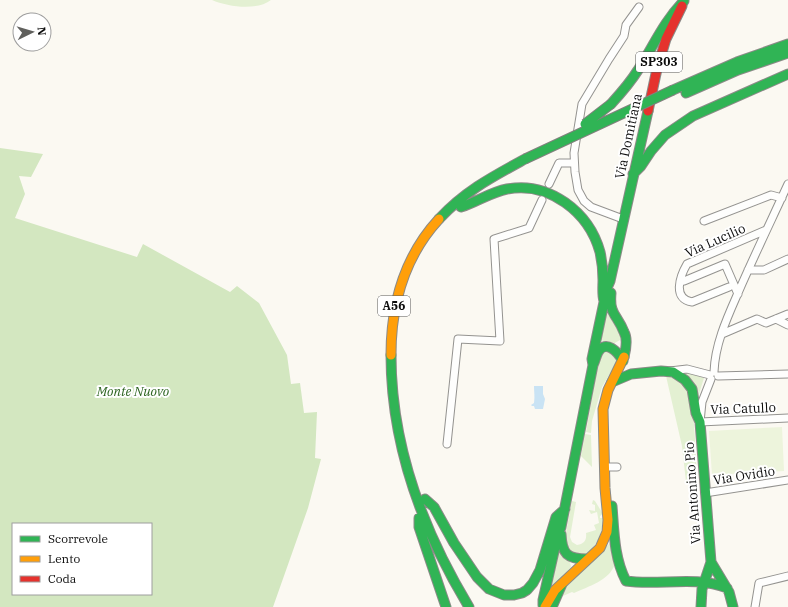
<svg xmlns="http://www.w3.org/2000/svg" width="788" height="607" viewBox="0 0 788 607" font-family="'IBM Plex Serif',serif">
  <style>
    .green { fill: #e3f0d2 }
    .forest { fill: #d3e7c0; fill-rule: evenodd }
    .pitch { fill: #edf4dc }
    .water { fill: #c9e3f4 }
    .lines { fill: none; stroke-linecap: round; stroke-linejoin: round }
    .street-casing { stroke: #949390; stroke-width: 9 }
    .fast-casing { stroke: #8b8a87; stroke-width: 11 }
    .slow-casing { stroke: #8b8a87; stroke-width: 11 }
    .jam-casing { stroke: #8b8a87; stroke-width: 11 }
    .street { stroke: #fefefd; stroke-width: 7 }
    .fast { stroke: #30b455; stroke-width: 9 }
    .slow { stroke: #ff9f0a; stroke-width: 9 }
    .jam { stroke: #e5322d; stroke-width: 9 }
    .fast-bridge-casing { stroke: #81817d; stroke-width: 11; stroke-linecap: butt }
    .fast-bridge { stroke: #30b455; stroke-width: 9 }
    .labels { text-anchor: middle; stroke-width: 4; stroke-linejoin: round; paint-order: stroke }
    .shield { fill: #fff; stroke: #565656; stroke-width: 1 }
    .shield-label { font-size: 12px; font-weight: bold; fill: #0d0d0d }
    .street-label { font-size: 13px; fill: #0d0d0d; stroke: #fff }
    .park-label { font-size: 13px; font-style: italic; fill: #2b631f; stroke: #fff }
  </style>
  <rect width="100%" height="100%" fill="#fbf9f2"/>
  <path class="green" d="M212,0H271C257,11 228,7 212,0Z
    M607,313L620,333V340L613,344L601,340Z
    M607,351L611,352L617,359L616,363L602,387L592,421L591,433L586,432L598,364L601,355Z
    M682,373H689L704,378L698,397Z
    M666,376C674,377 681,380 687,387C695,398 696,464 697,482H686L682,446Z
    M585,434L591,435L592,467L581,456Z
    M593,500L595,501L603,514L600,516V518H603C602,533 598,545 586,554H572L566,546V532L572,501L576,502L570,537L572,542L577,545C584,544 587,540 586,533L596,530L594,525L599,523L597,512L591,514L589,510L595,511V505L592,504Z
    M610,543L611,544L615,564C609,581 589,586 574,593L572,592L563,596L567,586Z
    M559,552L570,562L571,567L555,585L551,589Z"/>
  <path class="forest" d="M0,148L43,154L31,177L19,176L25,194L15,218L137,257L143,244L230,292L237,286L259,303L287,355L291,384L300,383L304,413L317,412L315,458L321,459L308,508L273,607H0ZM13,524H151V594H13Z"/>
  <path class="pitch" d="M782,427L784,471L712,475L709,431Z"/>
  <path class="water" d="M534,386H543V394L545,399L543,409H535L534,406H532L531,405L534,403C535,396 534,392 534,386Z"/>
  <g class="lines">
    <g class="street-casing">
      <path id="street" d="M549,184L559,163H574
        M623,219L591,207L584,201L578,190L575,172L574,153L582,104L609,59L624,36L626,25L639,7
        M704,221L771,195L782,198
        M748,270H764L788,259
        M684,281L725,264L738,294
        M729,287L692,302C672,299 680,276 687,264L766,230
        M776,319L788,325
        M722,334L757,319L766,323L788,314
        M670,371L687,369L710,375
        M714,372C715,344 727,318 738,293C754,256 771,221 788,184
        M718,376L788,374
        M711,379L702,402L700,422L788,418
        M447,444L458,339L500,341L494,239L529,228L542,200
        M604,467H617
        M705,493L788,480
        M755,607L759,583L788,576"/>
    </g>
    <g class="fast-casing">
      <path id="fast" d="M673,90L737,62L788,44
        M686,93L738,70L788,53
        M611,104C621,93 630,83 638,70C653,47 664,21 684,1
        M633,174L641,166L651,151L665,135L693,116L788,74
        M461,207C477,202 491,192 507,189C549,181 589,212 600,252C602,261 603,270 603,280C603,287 602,294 604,301
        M439,219C465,191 492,177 525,159
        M611,293C609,315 617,314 624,332C628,339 626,349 624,357
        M391,355C391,445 423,531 469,607
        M593,365L592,359L607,288L610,281L648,111
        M612,382L631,374L661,371L673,372L685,380L692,389L696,413L700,422L711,562L702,589L701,607
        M425,499L434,507L454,543L477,577L489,589L504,595H514L522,593L527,590L533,583L540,570L556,517L565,509
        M612,506C614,531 614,558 626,581C659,586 695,575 727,588
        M419,518V527L446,607
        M561,534C562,554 567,559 587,559
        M711,562L729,592L733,607
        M543,605V600L557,538L561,527L593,365C595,361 596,356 598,352C606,339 618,352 623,361
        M552,607L562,584"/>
    </g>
    <g class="slow-casing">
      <path id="slow" d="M391,355C391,304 404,257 439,219
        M545,607L555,590L600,548L607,532L608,520L605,488L603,409L608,390L624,357"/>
    </g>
    <g class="jam-casing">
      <path id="jam" d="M648,111L657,69L666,39L682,6"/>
    </g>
    <use href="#street" class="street"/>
    <use href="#fast" class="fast"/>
    <use href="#slow" class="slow"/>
    <use href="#jam" class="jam"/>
    <g class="fast-bridge-casing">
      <path id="fast-bridge" d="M585,124L611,104
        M525,159L673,90"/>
    </g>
    <use href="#fast-bridge" class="fast-bridge"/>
  </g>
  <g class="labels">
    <g class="shield">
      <rect x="636" y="52" width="46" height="20" rx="3"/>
      <rect x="378" y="296" width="32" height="20" rx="3"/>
    </g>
    <g class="shield-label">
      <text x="659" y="66">SP303</text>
      <text x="394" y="310">A56</text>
    </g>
    <g class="street-label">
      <text transform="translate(628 136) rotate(-78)" y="5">Via Domitiana</text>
      <text transform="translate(715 240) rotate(-24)" y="5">Via Lucilio</text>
      <text transform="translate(743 408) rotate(-2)" y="5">Via Catullo</text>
      <text transform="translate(744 475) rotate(-9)" y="5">Via Ovidio</text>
      <text transform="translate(692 493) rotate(-94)" y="5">Via Antonino Pio</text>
    </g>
    <g class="park-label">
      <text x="133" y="396">Monte Nuovo</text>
    </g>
  </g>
  <rect x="12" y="523" width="140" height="72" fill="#ffffff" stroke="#9e9e9e"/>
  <rect x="20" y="536" width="20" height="6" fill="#30b455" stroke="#9e9e9e"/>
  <text x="48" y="543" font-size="12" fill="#0d0d0d">Scorrevole</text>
  <rect x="20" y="556" width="20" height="6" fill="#ff9f0a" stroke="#9e9e9e"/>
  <text x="48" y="563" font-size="12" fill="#0d0d0d">Lento</text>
  <rect x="20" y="576" width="20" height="6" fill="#e5322d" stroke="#9e9e9e"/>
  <text x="48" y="583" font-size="12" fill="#0d0d0d">Coda</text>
  <g transform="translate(32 32) rotate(85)"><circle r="19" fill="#ffffff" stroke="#9e9e9e"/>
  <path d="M0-3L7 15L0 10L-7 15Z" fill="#60605d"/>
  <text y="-6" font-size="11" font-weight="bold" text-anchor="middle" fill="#0d0d0d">N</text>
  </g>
</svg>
